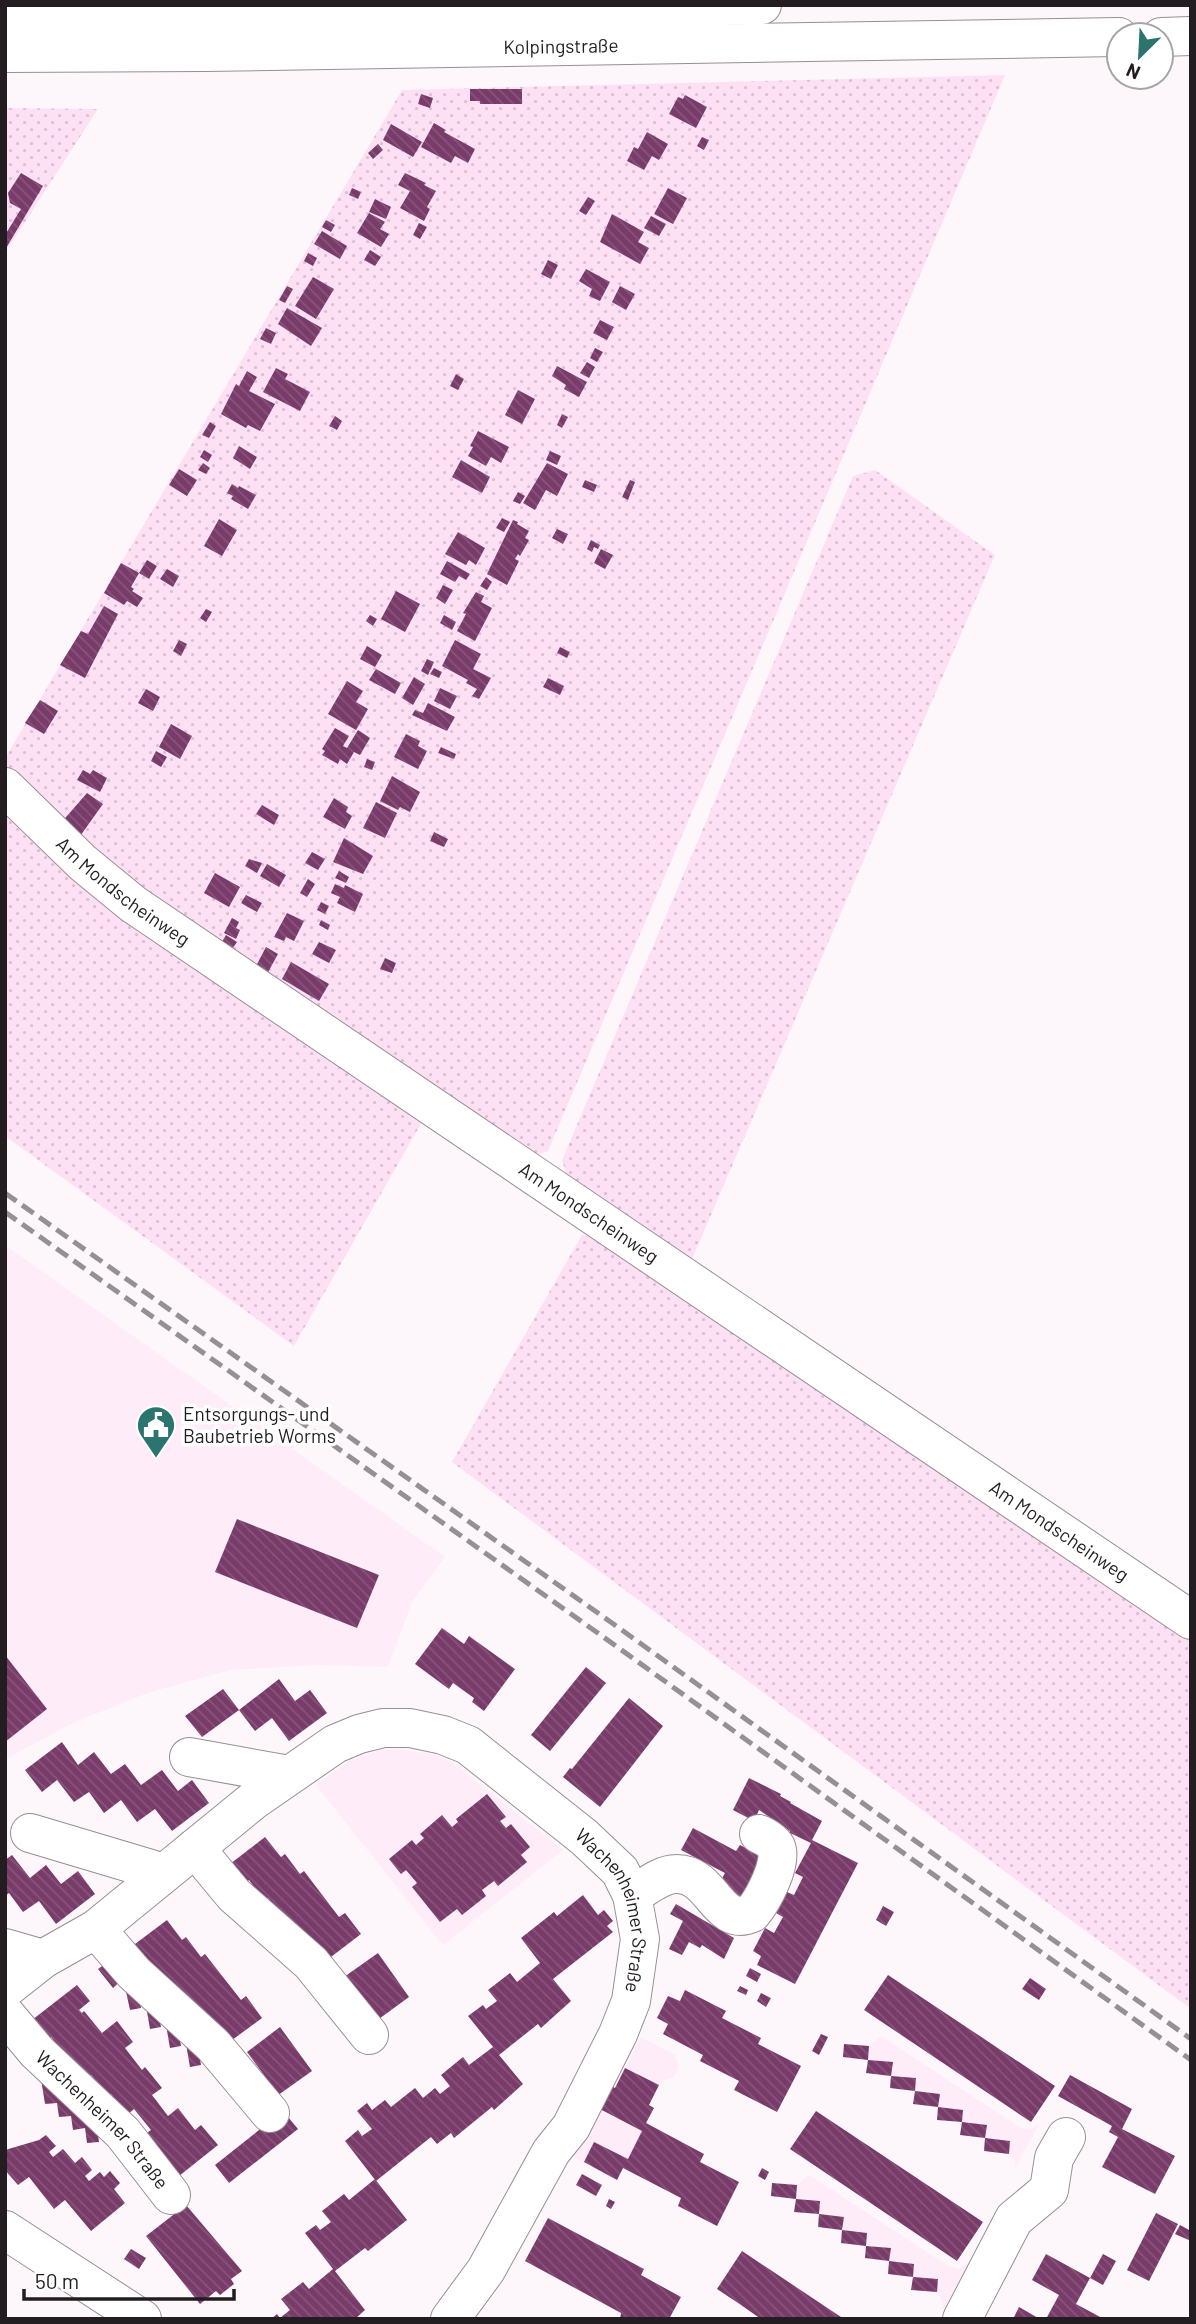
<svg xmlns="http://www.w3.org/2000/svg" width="1196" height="2324" viewBox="0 0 1196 2324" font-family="Barlow,sans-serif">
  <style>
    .built { fill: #feecf8 }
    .grass { fill: url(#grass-dots) }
    .building { fill: url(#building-back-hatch) }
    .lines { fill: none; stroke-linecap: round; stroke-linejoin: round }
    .minor-casing { stroke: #9a8d96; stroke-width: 40 }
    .major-casing { stroke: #9a8d96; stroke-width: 40 }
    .minor { stroke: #fff; stroke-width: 38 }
    .major { stroke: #fff; stroke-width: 38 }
    .rail { stroke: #969094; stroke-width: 5; stroke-dasharray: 14 7; stroke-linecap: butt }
    .labels { text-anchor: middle; stroke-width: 7; stroke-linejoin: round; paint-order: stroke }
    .street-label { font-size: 19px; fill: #231d21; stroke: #fff }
    .poi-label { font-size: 19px; fill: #231d21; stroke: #fff; text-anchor: start }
  </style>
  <defs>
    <pattern id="grass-dots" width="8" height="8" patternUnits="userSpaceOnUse" patternTransform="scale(1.75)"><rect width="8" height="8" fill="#fee0f5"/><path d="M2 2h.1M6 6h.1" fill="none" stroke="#d9c0d2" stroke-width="1.8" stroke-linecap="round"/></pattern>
    <pattern id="building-back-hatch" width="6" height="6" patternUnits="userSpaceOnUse" patternTransform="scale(1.75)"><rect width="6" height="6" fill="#793b6a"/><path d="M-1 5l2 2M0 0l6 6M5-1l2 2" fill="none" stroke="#87557a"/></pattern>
  </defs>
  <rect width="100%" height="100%" fill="#fdf7fb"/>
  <path class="built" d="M5,1245L445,1557L412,1602L388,1667L316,1665L231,1670L150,1692L75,1722L5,1759Z
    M400,1749L436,1755L453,1763L563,1850L443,1945L316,1785L347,1762L364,1755L382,1750Z
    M881,2036L1021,2128L1031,2129L1040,2123L1015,2168V2160L1009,2154L1010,2141L985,2138L986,2125L962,2122L963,2110L938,2107L939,2094L915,2091L916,2078L891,2076L892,2062L868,2060L869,2046Z
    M641,2037L675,2055L679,2067L674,2077L662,2081L659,2085L625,2068Z
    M593,2106L642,2131L628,2159L594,2142L584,2162L568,2154Z
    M809,2175L950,2267L959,2269L968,2263L942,2312L943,2302L937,2292L938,2279L913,2277L914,2264L889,2261L890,2248L866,2246L867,2233L842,2230L844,2217L819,2214L820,2201L796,2199L797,2185Z"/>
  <path class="grass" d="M1005,75L548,1151L528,1158L136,892L5,774V758L402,90Z
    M5,108L98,109L5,253Z
    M875,470L995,555L689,1266L570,1186L562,1160L853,476Z
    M5,805L426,1115L294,1346L5,1136Z
    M582,1235L609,1238L1191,1632V2009L452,1462Z"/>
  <path class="building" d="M470,89H522V104H480V101H470Z
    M421,94L433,98L430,108L418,104Z
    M685,95L707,107L696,128L669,114L678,97L683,99Z
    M434,123L446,130L444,132L475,149L468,163L455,156L451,163L421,147Z
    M391,124L422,142L413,157L383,140Z
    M647,132L668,144L659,160L652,156L644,170L627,161L634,147L638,149Z
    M702,137L709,140L704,150L697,146Z
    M378,144L383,150L373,159L368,153Z
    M21,173L43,186L5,250V235L21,209L10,203L8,193Z
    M405,173L426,183L424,185L436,191L427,207L430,209L424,221L400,208L410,191L398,185Z
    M352,188L361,192L358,199L349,195Z
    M668,188L687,198L673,224L654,214Z
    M588,197L595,201L586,215L579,211Z
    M375,199L391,207L386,219L369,212Z
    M369,213L385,222L380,229L389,234L381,247L357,233Z
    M612,214L644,232L638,242L649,248L640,264L600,242Z
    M651,216L666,224L659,236L644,228Z
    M326,220L335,225L331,232L322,227Z
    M419,223L427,227L420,239L413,235Z
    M322,231L347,246L340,259L314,244Z
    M370,250L381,257L375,266L364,260Z
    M308,253L317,258L313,266L304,261Z
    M548,260L558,265L551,279L541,274Z
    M586,269L610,282L600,301L589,296L592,289L579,281Z
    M313,277L334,289L316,319L295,306Z
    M287,286L293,289L285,303L279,300Z
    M620,286L635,294L626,310L612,302Z
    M287,308L322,328L311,346L278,324Z
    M600,320L614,327L607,340L593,333Z
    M266,328L276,333L271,344L260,339Z
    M595,348L603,352L597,362L590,358Z
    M587,362L595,367L589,378L580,373Z
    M557,366L587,382L579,397L564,389L566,385L552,376Z
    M276,368L288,374L285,379L310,392L300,411L263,392Z
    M247,371L257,377L249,391L275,404L260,431L248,425L246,428L221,414L236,384L239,386Z
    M456,374L464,379L458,390L450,386Z
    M518,390L535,399L522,424L505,415Z
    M562,414L568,417L562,428L557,425Z
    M335,416L342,421L337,430L329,426Z
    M210,422L216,426L209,438L202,435Z
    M478,431L509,447L501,463L491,457L486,466L468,456L473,447L470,446Z
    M239,446L257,457L250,469L233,458Z
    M204,450L212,455L208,462L200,457Z
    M550,451L561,456L557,465L546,460Z
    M461,460L490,477L482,493L452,477Z
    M203,463L210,468L206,474L198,470Z
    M547,463L568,474L557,496L546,490L535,510L523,503Z
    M179,469L197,480L187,496L169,485Z
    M585,480L597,485L594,492L582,487Z
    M630,480L635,482L628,500L622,497Z
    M232,484L238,488L239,486L256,495L248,509L231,499L233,496L227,493Z
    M518,492L525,496L520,504L513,501Z
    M502,518L510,522L504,532L496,528Z
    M219,519L237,530L222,556L204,546Z
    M513,520L518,522L517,524L529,531L525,538L529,540L520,556L518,554L515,559L519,561L507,585L487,574Z
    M557,529L568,534L563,544L552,538Z
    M458,532L485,548L476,565L469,560L466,565L445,554Z
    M591,540L600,545L598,549L594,547L592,552L587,549Z
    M601,549L613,555L605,569L594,563Z
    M147,560L157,566L149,579L139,573Z
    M447,561L470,574L466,580L459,576L455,582L440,574Z
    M121,563L139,573L131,587L134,589L132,591L143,598L137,607L127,601L124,605L104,593Z
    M167,569L179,576L173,587L160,579Z
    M486,577L492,582L487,590L480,586Z
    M443,585L453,590L445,604L436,598Z
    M396,591L420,604L405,632L381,619Z
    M476,592L484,596L481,602L492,608L475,641L457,631L466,614L463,613Z
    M104,606L118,614L85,678L60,665L81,631L88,634Z
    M206,609L212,612L206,622L200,618Z
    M370,615L377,619L373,626L366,621Z
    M444,615L456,622L452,630L440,623Z
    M179,640L187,644L181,656L173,651Z
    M455,640L481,654L473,669L491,678L479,699L472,696L477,689L466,683L468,680L442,666Z
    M367,646L382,655L375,667L360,659Z
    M560,647L570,652L567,658L557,653Z
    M427,659L434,662L428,675L421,671Z
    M434,668L442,672L439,678L430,674Z
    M376,669L401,683L395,694L369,680Z
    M414,677L425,684L413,705L402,698Z
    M548,678L564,686L560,695L543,687Z
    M347,681L363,691L356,702L368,709L356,730L328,714Z
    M440,688L457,696L450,709L434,701Z
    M146,689L160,697L153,711L138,703Z
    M40,700L58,711L44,734L25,723Z
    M428,703L455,717L447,731L412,715L415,710L423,713Z
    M171,724L192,736L180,759L159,747Z
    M335,728L349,736L343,746L347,748L358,730L370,738L360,755L354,752L347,764L340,759L338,764L322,755L325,751L322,749Z
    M406,734L420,741L418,746L427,751L418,769L394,757Z
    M441,747L456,754L454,759L438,753Z
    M156,751L167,757L161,767L151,761Z
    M367,759L375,762L372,770L364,767Z
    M83,770L90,774L93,770L107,778L100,792L77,780Z
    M392,776L420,792L410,812L400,807L398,810L380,801Z
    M87,793L103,804L78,839L60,824Z
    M334,798L348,807L346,812L352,816L345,829L323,817Z
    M376,802L397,813L385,838L363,828Z
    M262,805L279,815L274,825L256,814Z
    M434,832L448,839L444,847L430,841Z
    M344,838L373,856L363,874L333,862Z
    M312,852L325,859L318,870L305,863Z
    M249,859L262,863L257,873L245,866Z
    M267,864L286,875L279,887L260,876Z
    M339,871L349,877L346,883L335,878Z
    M215,873L240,887L229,907L204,893Z
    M308,879L315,884L307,897L300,893Z
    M335,884L344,888L345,885L363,894L355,912L337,903L340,897L331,893Z
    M246,895L262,903L257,912L241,903Z
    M321,902L329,906L325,914L317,910Z
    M287,913L304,921L294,941L286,937L284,941L274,937Z
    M232,918L239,922L236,928L240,930L236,939L224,933Z
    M321,920L330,925L328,930L319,925Z
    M226,935L237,942L230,952L220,945Z
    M319,942L336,950L329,963L312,954Z
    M266,947L278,954L267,974L255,968Z
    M385,958L396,963L392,973L380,969Z
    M291,962L329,984L319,1001L282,979Z
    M237,1519L379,1575L357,1628L215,1572Z
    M442,1628L464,1644L469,1636L515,1669L484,1711L472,1702L474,1698L453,1683L449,1689L415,1664Z
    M5,1655L47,1709L5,1742Z
    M586,1667L606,1683L550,1751L531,1735Z
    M279,1679L295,1701L310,1690L327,1713L289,1741L272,1718L255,1731L239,1710Z
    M223,1689L239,1710L202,1737L185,1716Z
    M629,1698L663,1726L600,1807L563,1777L570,1768L572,1769Z
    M62,1742L78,1765L94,1752L111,1774L125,1764L141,1785L162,1770L178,1791L192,1780L209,1803L172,1831L155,1809L137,1822L121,1800L104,1813L89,1792L74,1802L57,1780L42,1792L25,1770Z
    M749,1778L781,1794L780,1796L791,1802L790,1803L822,1821L812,1840L858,1863L795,1984L757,1965L761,1956L753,1951L765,1928L774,1933L783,1917L776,1913L787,1892L794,1895L803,1877L795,1873L811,1843L790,1833V1831L759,1810L754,1821L733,1810Z
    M487,1794L506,1817L500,1821L506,1828L511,1824L530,1847L521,1855L527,1862L498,1886L494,1881L482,1890L486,1896L462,1915L457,1909L440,1922L412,1887L417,1883L406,1870L401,1874L389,1859L412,1840L416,1845L424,1838L420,1834L442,1815L452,1827L458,1822L456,1819Z
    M693,1828L736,1851L740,1845L763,1857L740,1901L716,1889L725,1873L681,1850Z
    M265,1837L281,1857L285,1854L300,1874L304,1871L339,1917L345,1913L361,1934L327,1960L307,1941L291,1919L287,1923L268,1898L264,1901L249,1880L245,1884L230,1864Z
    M12,1855L30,1878L46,1865L61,1884L78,1871L95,1894L56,1924L39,1901L23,1912L9,1893L5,1896V1860Z
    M583,1895L598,1915L604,1910L613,1921L607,1926L613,1932L553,1979L571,2001L541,2028L538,2024L499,2055L523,2084L494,2110L492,2107L454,2138L451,2133L437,2144L431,2137L376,2181L345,2141L358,2130L362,2136L372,2129L357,2111L367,2103L372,2110L385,2100L391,2107L415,2088L423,2098L435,2088L440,2094L450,2086L441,2075L463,2057L469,2065L493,2047L468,2016L483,2005L486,2009L497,2001L488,1990L510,1973L517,1982L540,1963L521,1938L554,1912L557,1916Z
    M676,1904L734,1938L724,1959L702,1945L700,1948L689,1942L682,1955L669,1949L683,1921L670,1914Z
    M883,1906L894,1912L886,1926L876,1920Z
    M167,1920L182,1940L186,1937L201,1957L205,1954L241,2000L246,1996L262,2018L228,2043L131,1947Z
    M378,1953L409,1997L372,2024L344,1977Z
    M109,1961L123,1979L113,1988L98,1969Z
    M750,1968L761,1974L757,1982L746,1976Z
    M888,1975L1055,2086L1031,2122L864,2010Z
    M1030,1978L1046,1989L1039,2000L1022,1989Z
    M77,1985L90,2001L79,2010L82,2013L84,2011L102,2033L117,2021L133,2042L125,2048L142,2070L145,2067L162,2088L152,2095L168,2116L178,2108L195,2130L201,2125L218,2145L174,2180L144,2135L151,2130L134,2109L127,2115L111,2094L108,2096L91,2075L88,2077L71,2057L68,2059L51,2037L48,2040L32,2020Z
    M137,1985L141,2008L130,2010L125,1987Z
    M740,1986L748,1990L746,1995L737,1991Z
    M685,1990L726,2011L722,2018L761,2038L758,2044L801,2066L777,2112L734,2090L739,2081L700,2061L703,2055L663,2034L668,2024L657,2018L668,1996L680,2001Z
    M761,1993L771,1998L766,2007L757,2001Z
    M157,2004L161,2027L150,2029L146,2006Z
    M177,2023L181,2046L170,2048L166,2025Z
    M280,2027L312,2071L274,2098L260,2078L264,2075L247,2052Z
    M821,2034L828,2037L819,2055L812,2051Z
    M197,2042L201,2065L190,2067L186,2044Z
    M844,2044L869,2046L868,2060L843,2057Z
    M868,2060L893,2062L891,2076L866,2073Z
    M625,2068L659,2085L649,2105L654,2108L646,2123L704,2154L700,2162L739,2182L717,2226L678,2206L681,2198L623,2168L617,2180L584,2162L594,2142L628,2159L642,2131L598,2108L610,2085L615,2088Z
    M1070,2075L1132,2109L1122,2129L1175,2156L1155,2194L1102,2167L1118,2137L1109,2132L1112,2126L1058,2096Z
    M891,2076L916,2078L915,2091L890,2088Z
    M41,2079L96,2119L99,2142L87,2143L85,2128L73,2130L71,2116L59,2117L57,2103L45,2104Z
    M915,2091L940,2094L938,2107L913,2104Z
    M938,2107L963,2110L962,2122L937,2120Z
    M283,2111L298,2129L229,2183L215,2165Z
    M816,2111L983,2222L957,2261L790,2149Z
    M962,2122L987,2125L985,2138L960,2135Z
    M46,2135L56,2146L49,2152L53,2157L63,2149L75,2163L82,2157L92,2170L85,2176L89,2181L100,2172L104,2177L110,2171L120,2183L114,2189L125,2203L91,2231L65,2200L54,2209L29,2177L18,2185L5,2170V2150L39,2140Z
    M985,2138L1010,2141L1009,2154L984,2151Z
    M762,2168L769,2172L765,2180L758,2176Z
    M582,2174L602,2185L596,2196L576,2185Z
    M375,2179L407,2220L368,2251L365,2248L335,2271L365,2310L355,2319H271L277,2314L280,2318L290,2310L281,2299L303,2282L309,2289L333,2269L305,2233L316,2225L320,2230L331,2222L322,2211L344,2194L349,2200Z
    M772,2183L797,2185L796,2199L771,2196Z
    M609,2199L615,2202L611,2209L606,2206Z
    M796,2199L820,2201L819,2214L794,2212Z
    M186,2205L242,2271L231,2279L234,2284L220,2295L216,2291L200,2304L146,2236Z
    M1156,2213L1178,2224L1149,2281L1127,2270Z
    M819,2214L844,2217L842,2230L867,2233L866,2246L841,2243L842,2230L818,2227Z
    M548,2218L644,2269L641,2275L681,2297L669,2319H620L621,2313L525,2261Z
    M1180,2225L1191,2231V2241L1175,2234Z
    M866,2246L891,2248L889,2261L914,2264L913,2277L888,2274L889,2261L865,2258Z
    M131,2249L146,2258L139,2269L124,2259Z
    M742,2251L844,2319H761L741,2305L717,2289Z
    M1046,2254L1090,2278L1076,2304L1104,2319H1046L1059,2295L1032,2280Z
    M1103,2254L1116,2261L1103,2285L1090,2278Z
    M913,2277L938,2279L937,2292L911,2290Z
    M1019,2307L1040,2319H1013Z"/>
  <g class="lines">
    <g class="minor-casing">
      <g id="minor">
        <path id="s1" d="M5,787L83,863L133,904L1191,1620"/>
        <path d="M189,1757L289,1775"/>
        <path d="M30,1833L164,1873"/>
        <path d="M195,1848L234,1895L311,1963L369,2035"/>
        <path d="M632,1895C645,1888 661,1874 676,1874C713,1873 717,1929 752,1913C763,1900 783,1863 776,1847C773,1841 765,1837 759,1834"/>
        <path d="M96,1929L134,1973L213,2045L270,2113"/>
        <path d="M5,1948L43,1959"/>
        <path id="s2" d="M5,1989L43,1959L96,1929L254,1800L335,1744L359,1734L383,1728H410L443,1735L468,1745L584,1837L620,1871L632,1895L640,1939L631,2001L618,2034L571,2127L551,2152L486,2270L450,2319"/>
        <path id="s3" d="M5,2014L37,2052L123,2133L171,2195"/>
        <path d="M5,2230L142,2319"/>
        <path d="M962,2319L1014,2219L1049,2190L1054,2158L1066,2137"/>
      </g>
    </g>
    <g class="major-casing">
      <g id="major">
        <path d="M5,19L246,18L762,5"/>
        <path d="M1161,37L1191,36"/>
        <path id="s4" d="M5,53L204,52L1119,37"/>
      </g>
    </g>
    <use href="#minor" class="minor"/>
    <use href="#major" class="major"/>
    <path class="rail" d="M5,1193L612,1623L1191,2039
      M5,1212L602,1636L1191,2060"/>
  </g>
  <defs>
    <g id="civic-pin" transform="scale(2.0125)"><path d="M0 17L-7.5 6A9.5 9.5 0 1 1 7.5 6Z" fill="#2c756f" stroke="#fff"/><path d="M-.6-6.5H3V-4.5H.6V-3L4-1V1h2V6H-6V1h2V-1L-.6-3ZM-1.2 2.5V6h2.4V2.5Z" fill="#fff"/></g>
  </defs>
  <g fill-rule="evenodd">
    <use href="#civic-pin" x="156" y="1425"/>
  </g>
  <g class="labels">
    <g class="street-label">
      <text dy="7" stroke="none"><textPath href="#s4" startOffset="556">Kolpingstraße</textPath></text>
      <text dy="7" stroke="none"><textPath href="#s1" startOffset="158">Am Mondscheinweg</textPath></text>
      <text dy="7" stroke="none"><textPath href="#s1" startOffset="724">Am Mondscheinweg</textPath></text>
      <text dy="7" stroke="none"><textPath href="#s1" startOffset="1292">Am Mondscheinweg</textPath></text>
      <text dy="7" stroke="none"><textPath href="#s2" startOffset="782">Wachenheimer Straße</textPath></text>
      <text dy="7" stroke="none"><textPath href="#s3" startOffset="144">Wachenheimer Straße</textPath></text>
    </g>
    <g class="poi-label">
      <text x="183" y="1421">Entsorgungs- und<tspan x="183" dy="22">Baubetrieb Worms</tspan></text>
    </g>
  </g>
  <rect width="1196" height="2324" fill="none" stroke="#231d21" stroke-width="14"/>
  <g transform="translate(1140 56) rotate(204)"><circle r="33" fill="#ffffff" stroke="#a7a5a6" stroke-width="2"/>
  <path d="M0-5L12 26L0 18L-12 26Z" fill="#2c756f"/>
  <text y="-10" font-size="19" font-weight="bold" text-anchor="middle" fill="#231d21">N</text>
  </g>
  <path d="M24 2289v10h210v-10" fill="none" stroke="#231d21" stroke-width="3.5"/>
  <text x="35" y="2289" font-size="21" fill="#231d21" stroke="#ffffff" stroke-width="5" paint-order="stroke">50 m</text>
</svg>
